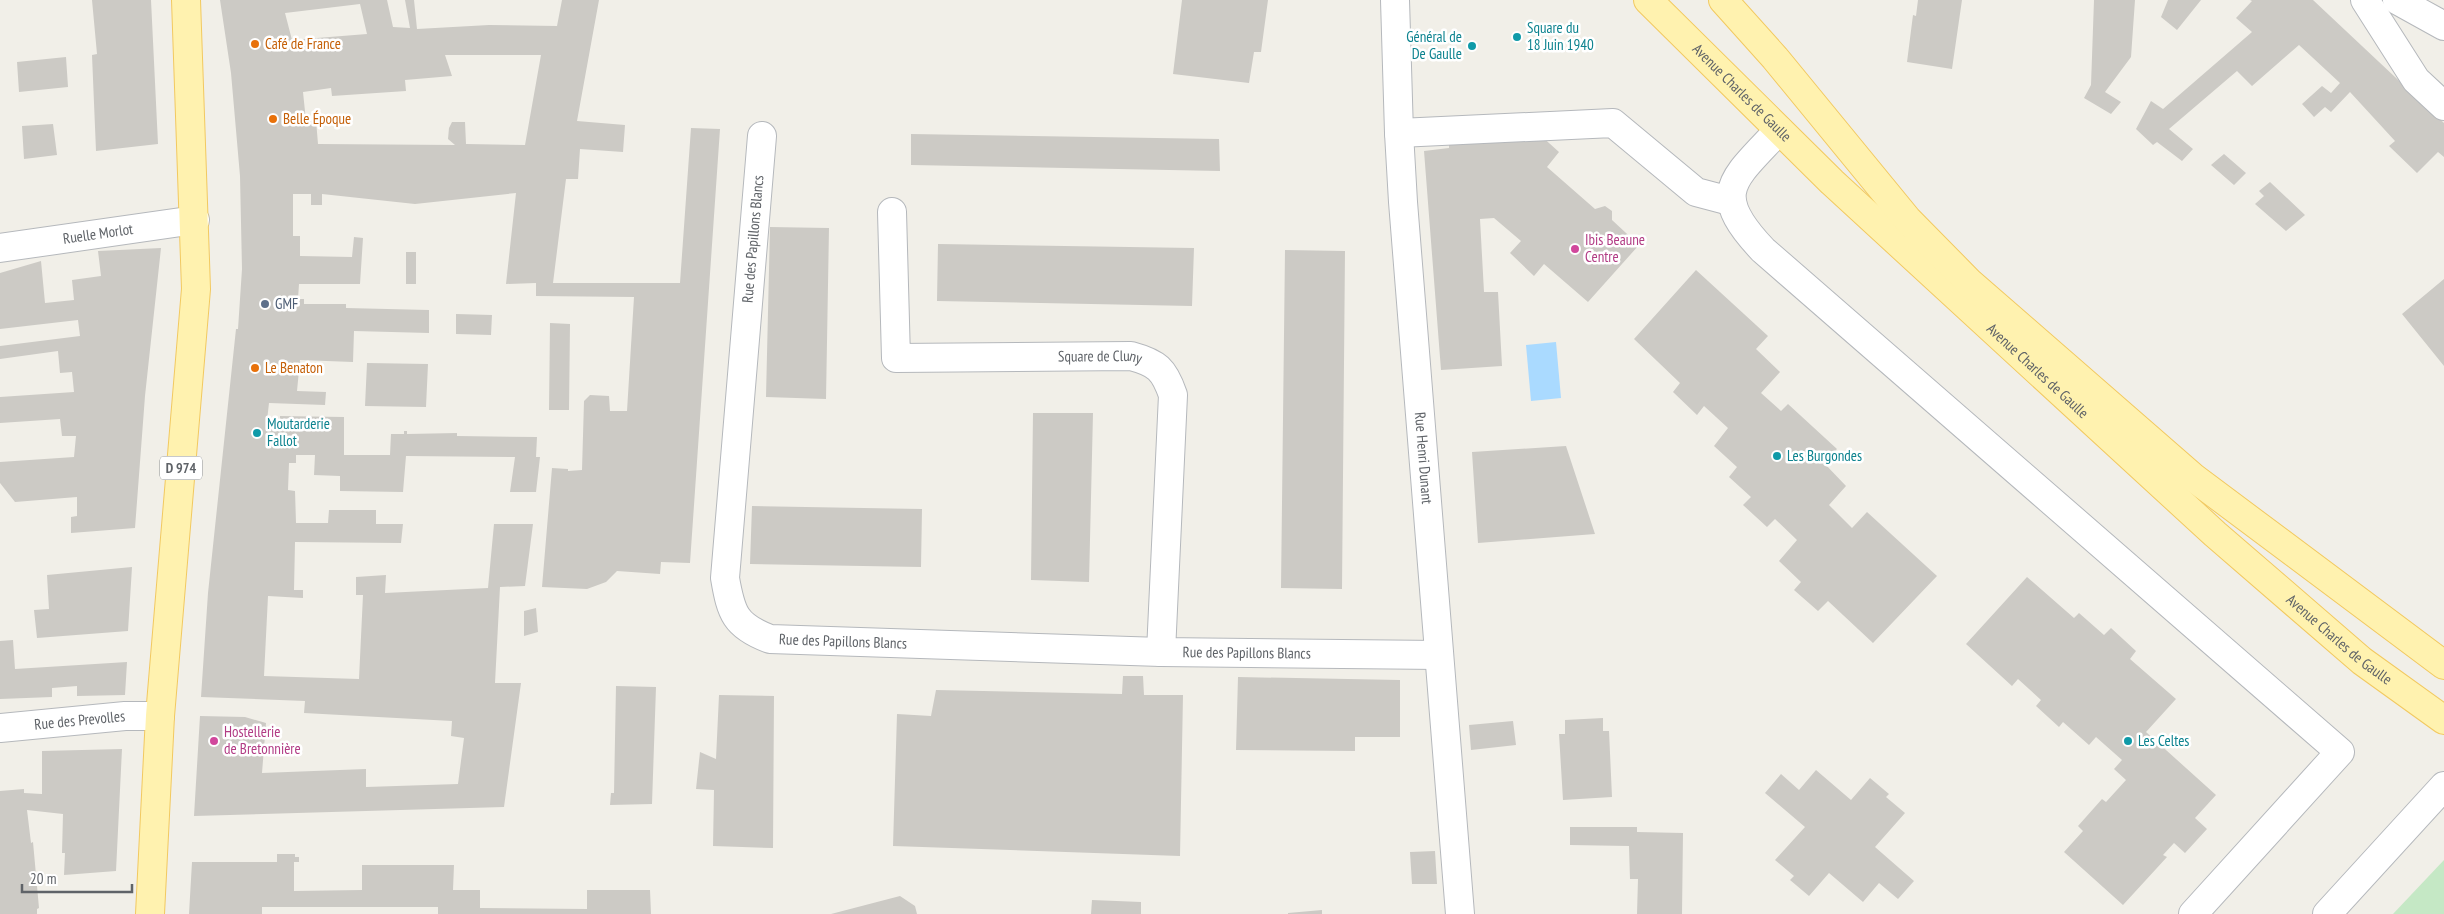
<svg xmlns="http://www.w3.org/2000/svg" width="2444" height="914" viewBox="0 0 2444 914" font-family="'PT Sans Narrow',sans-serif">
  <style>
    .green { fill: #c5e8c5 }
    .water { fill: #aadaff }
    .building { fill: #cccac5; fill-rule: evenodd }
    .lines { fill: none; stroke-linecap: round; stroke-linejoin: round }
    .minor-casing { stroke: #b5b8bc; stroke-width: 30 }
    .major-casing { stroke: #f2c960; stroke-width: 30 }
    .minor { stroke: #fff; stroke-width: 28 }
    .major { stroke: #fff2af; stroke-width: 28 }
    .culture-dot { fill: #0f9aa8; stroke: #fff; stroke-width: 2 }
    .food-dot { fill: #e8710a; stroke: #fff; stroke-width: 2 }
    .hotel-dot { fill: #d1479c; stroke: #fff; stroke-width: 2 }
    .service-dot { fill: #5c6f8a; stroke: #fff; stroke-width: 2 }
    .labels { text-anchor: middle; stroke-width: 5; stroke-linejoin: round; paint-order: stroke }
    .shield { fill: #fff; stroke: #8f9295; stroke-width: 1 }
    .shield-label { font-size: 14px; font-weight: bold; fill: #5f6368 }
    .culture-label { font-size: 15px; fill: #0d838f; stroke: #fff; text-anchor: start }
    .food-label { font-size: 15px; fill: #c56008; stroke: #fff; text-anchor: start }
    .street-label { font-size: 15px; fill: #5f6368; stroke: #fff }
    .hotel-label { font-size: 15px; fill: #b23c85; stroke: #fff; text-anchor: start }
    .service-label { font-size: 15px; fill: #4e5e75; stroke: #fff; text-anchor: start }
  </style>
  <rect width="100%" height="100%" fill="#f1efe8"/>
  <path class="green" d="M2444,860V914H2393Z"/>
  <path class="water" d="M1556,342L1561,398L1531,401L1526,345Z"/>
  <path class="building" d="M92,0H151L158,144L96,151L92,55L97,54Z
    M220,0H387L393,27L410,28L405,0H414L417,29L489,25L557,26L562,0H599L577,121L625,125L623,152L580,149L578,179H566L553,283H680L691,128L720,129L690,563L661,562L660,574L617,571L606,582L587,589L542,587L552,468L568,469V471L582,470L584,401L590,395L609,396L610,411H627L634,297L536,296V283L506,284L516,193L415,204L322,194V205H311V194H293V236H300V256L352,257L354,237L363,238L360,284H299L298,299H304V304H346V308L429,310V333L354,331L353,362L300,360L297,391L326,392L325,405L269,403L266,429H280V416L344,417V455H390L391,434H404V431H407V434L457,433V436L537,437L536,457H540L536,492H510L515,457L406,456L403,492L340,491V476L314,475L315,455H296V463H289L288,490L295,491L296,523H328L329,510H376V524H403L401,543L295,542L294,590H303V598L268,596L264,676L359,679L363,595H356V577L386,575L385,593L488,588L494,524H533L525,586L500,587L495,683H521L504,807L194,816L200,716L245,717L266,723L262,773L366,769V787L458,784L464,738L451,736L452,721L304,713L305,701L201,697L208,593L236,329H238L242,269L240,176L231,73ZM360,4L367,34L292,40L285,13ZM445,55H541L525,145L466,144L465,122H452L449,128L448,139L455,145L318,144L316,120L306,121L303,92L331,88L332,96L406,91L405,80L452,76Z
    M1182,0H1268L1261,52H1254L1249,83L1173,74Z
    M1918,0H1962L1952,69L1907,62L1913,15L1916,16Z
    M2094,0H2135L2131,57L2105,92L2121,102L2111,114L2084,98L2091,85Z
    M2168,0H2201L2177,30L2161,17Z
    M2250,0H2313L2444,123V157L2438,152L2417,173L2389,146L2395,141L2350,92L2331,112L2325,107L2314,117L2302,104L2322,86L2331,93L2340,83L2299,45L2252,86L2237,71L2169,129L2193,149L2182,161L2157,142L2153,145L2136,129L2151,101L2163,109L2252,32L2236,18L2252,1Z
    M66,57L68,87L19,92L17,62Z
    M53,124L57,155L24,159L22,126Z
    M911,134L1219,139L1220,171L911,165Z
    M1539,134L1559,152L1547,167L1595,209L1605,206L1612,211V220L1639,245L1588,302L1544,264L1534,276L1510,253L1521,241L1494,218L1480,219L1484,292H1498L1502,366L1441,370L1424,151L1449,148V140Z
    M2224,154L2246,173L2234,185L2211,165Z
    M2270,182L2305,215L2286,231L2255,204L2264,196L2259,191Z
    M770,227L829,228L826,399L766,397Z
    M938,244L1194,248L1192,306L937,301Z
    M161,248L145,396L135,528L71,533V517L77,516V497L15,502L0,483V462L74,457L76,436H62L60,419L0,423V397L74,392L72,372L60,373L58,351L0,359V346L80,336L78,320L0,329V273L41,261L45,303L74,300L72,280L101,276L98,251Z
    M1285,250L1345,251L1342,589L1281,588Z
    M406,252H416V284H406Z
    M1696,270L1768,336L1756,349L1780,372L1761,393L1781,411L1788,404L1837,449L1824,463L1846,486L1829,505L1852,528L1867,512L1937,576L1873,643L1828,601L1818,611L1794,590L1801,582L1779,561L1797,540L1775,519L1767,527L1743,505L1751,497L1729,477L1737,467L1714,446L1728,428L1704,406L1697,415L1673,392L1680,383L1634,339Z
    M2444,279V366L2402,314Z
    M456,314L492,315L491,335L456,334Z
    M550,323L570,324L569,410H549Z
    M367,363L428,364L426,407L365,406Z
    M1033,413H1093L1089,582L1031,580Z
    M1566,446L1595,534L1478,543L1472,452Z
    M752,506L922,509L921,567L750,564Z
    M132,567L128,631L37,638L34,610L49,609L47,575Z
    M2027,577L2074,618L2079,613L2104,635L2111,628L2136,651L2130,659L2176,699L2146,732L2216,795L2195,818L2207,829L2185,853L2174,843L2163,855L2167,857L2123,905L2064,852L2083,831L2078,826L2102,799L2106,802L2126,780L2114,769L2122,760L2096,737L2089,745L2063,722L2059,727L2036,706L2041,700L2018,679L2012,686L1966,644Z
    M536,608L538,632L524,636V611Z
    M13,640L15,669L127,662L125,695L77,696V686L52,688V697L0,699V641Z
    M1123,676H1143L1144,695H1183L1180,856L893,846L897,714L931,716L936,690L1122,694Z
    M1238,677L1400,680V737H1355V751L1236,750Z
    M616,686L656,687L652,804L610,805L611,793H614Z
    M719,695L774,696L773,848L713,846L714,790L696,789L700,752L716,759Z
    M1603,718V731H1609L1612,797L1563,800L1559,734H1565V720Z
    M1513,721L1516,745L1471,750L1469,725Z
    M122,749L116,871L64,875L65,853H62L63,814L27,810L31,843L33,842L39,908L37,909V914H0V791L24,789V793L42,794V751Z
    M1816,770L1851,800L1870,778L1889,794L1886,797L1905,813L1875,847L1914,881L1898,899L1879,883L1863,902L1829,873L1809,896L1790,880L1794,876L1775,860L1805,827L1765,793L1781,774L1799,790Z
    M1570,827H1637V832L1683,833L1682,914H1637L1638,879H1630L1629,846L1570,845Z
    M1435,851L1437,884H1412L1410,852Z
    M277,854H295V857H299V862H294V891L362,890V865H454L453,890H480V908L587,909V890H650L651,914H438V907H262V914H189L192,862H277Z
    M900,896L915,906L917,914H831Z
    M1092,900L1141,902V914H1091Z
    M1322,910V914H1288V913Z"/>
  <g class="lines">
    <g class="minor-casing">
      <g id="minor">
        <path id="s1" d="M1395,0L1399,133L1403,202L1460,914"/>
        <path d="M2365,0L2416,80L2444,106"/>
        <path d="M2397,0L2444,26"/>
        <path d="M1779,130C1733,180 1708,192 1763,250L2340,752L2193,914"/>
        <path d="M1399,133L1613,123L1696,192L1730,201"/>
        <path id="s2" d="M762,136L725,578C731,613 735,626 770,639L1161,652L1439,655"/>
        <path id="s3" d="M892,212L896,358L1131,356C1157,363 1164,369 1173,395L1161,652"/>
        <path id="s4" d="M0,248L195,220"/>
        <path id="s5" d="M0,728L125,716H160"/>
        <path d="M2327,914L2444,786"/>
      </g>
    </g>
    <g class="major-casing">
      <g id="major">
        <path id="s6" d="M1648,0L1832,182L2215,534L2362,661L2444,720"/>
        <path d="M1723,0L1775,58L1907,219L1969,282L2194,478L2444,665"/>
        <path d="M150,914L160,716L196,289L186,0"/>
      </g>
    </g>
    <use href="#minor" class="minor"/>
    <use href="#major" class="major"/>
  </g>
  <g class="culture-dot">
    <circle cx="1517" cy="37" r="5"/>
    <circle cx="1472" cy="46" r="5"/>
    <circle cx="257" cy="433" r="5"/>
    <circle cx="1777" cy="456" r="5"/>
    <circle cx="2128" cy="741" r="5"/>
  </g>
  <g class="food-dot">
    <circle cx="255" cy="44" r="5"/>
    <circle cx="273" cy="119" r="5"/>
    <circle cx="255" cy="368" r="5"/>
  </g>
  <g class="hotel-dot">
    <circle cx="1575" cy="249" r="5"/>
    <circle cx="214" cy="741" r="5"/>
  </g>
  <circle class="service-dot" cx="265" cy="304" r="5"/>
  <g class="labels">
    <rect class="shield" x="160" y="456.5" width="42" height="23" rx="4"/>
    <g class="shield-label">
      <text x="181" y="473">D 974</text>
    </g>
    <g class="culture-label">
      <text x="1527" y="33">Square du<tspan x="1527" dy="17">18 Juin 1940</tspan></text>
      <text x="1462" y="42" text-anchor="end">Général de<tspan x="1462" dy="17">De Gaulle</tspan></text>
      <text x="267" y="429">Moutarderie<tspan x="267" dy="17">Fallot</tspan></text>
      <text x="1787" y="461">Les Burgondes</text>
      <text x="2138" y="746">Les Celtes</text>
    </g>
    <g class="food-label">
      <text x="265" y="49">Café de France</text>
      <text x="283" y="124">Belle Époque</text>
      <text x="265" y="373">Le Benaton</text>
    </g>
    <g class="street-label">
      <text dy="5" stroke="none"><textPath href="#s6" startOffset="132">Avenue Charles de Gaulle</textPath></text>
      <text dy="5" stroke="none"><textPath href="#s4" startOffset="99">Ruelle Morlot</textPath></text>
      <text transform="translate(753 239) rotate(-85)" y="5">Rue des Papillons Blancs</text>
      <text dy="5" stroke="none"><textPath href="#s3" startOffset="350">Square de Cluny</textPath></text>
      <text dy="5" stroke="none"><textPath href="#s6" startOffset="538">Avenue Charles de Gaulle</textPath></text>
      <text dy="5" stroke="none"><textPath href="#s1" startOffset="459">Rue Henri Dunant</textPath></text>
      <text dy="5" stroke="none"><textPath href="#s6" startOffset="942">Avenue Charles de Gaulle</textPath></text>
      <text dy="5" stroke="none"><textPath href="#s2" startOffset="598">Rue des Papillons Blancs</textPath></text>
      <text dy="5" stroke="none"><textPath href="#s2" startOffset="1002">Rue des Papillons Blancs</textPath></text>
      <text dy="5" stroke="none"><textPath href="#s5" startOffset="80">Rue des Prevolles</textPath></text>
    </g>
    <g class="hotel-label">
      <text x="1585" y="245">Ibis Beaune<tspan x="1585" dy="17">Centre</tspan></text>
      <text x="224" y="737">Hostellerie<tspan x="224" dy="17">de Bretonnière</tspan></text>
    </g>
    <g class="service-label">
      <text x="275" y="309">GMF</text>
    </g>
  </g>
  <path d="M22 884v8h110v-8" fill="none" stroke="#5f6368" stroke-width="2.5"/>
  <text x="30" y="884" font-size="15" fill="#5f6368" stroke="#ffffff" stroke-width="4" paint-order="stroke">20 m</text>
</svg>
